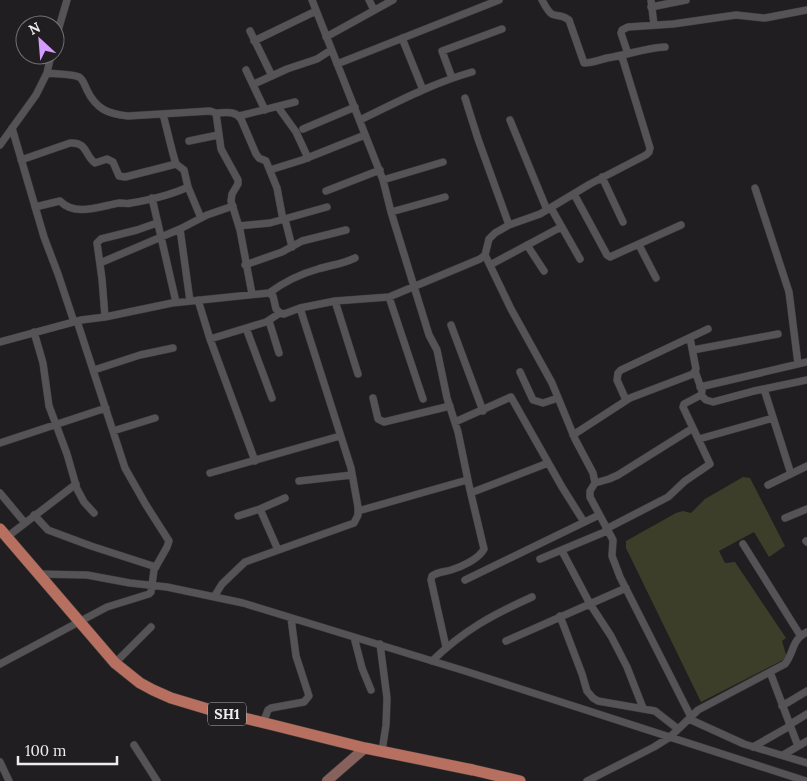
<svg xmlns="http://www.w3.org/2000/svg" width="807" height="781" viewBox="0 0 807 781" font-family="Lora,serif">
  <style>
    .green { fill: #3c3e29 }
    .lines { fill: none; stroke-linecap: round; stroke-linejoin: round }
    .street-casing { stroke: #3c3a3c; stroke-width: 8 }
    .secondary-casing { stroke: #3c3a3c; stroke-width: 11 }
    .primary-casing { stroke: #3c3a3c; stroke-width: 12 }
    .street { stroke: #565356; stroke-width: 7 }
    .secondary { stroke: #87615b; stroke-width: 10 }
    .primary { stroke: #b77060; stroke-width: 11 }
    .labels { text-anchor: middle; stroke-width: 5; stroke-linejoin: round; paint-order: stroke }
    .shield { fill: #201e20; stroke: #b0afb0; stroke-width: 1 }
    .shield-label { font-size: 14px; font-weight: bold; fill: #eeedee }
  </style>
  <rect width="100%" height="100%" fill="#201e20"/>
  <path class="green" d="M743,477L750,478L785,546L769,557L754,532L719,551L725,563L735,562L786,638L782,641L787,658L701,702L626,548V541L676,513L683,511L691,513L705,499Z"/>
  <g class="lines">
    <g class="street-casing">
      <path id="street" d="M312,0L383,180L391,212L429,335L437,350L447,398L458,432L470,490L473,492L548,463
        M369,0L374,10
        M542,0C555,25 554,9 569,20L584,63C592,63 599,60 607,58C627,55 645,48 665,47
        M651,0L654,25
        M651,7L686,0
        M250,31L272,76
        M326,37L393,0
        M402,38L423,90
        M55,41L67,0
        M254,41L316,11
        M628,54L621,33L622,30L628,27L673,24L736,15L765,18L807,10
        M337,64L499,0
        M246,70L265,110
        M47,73C55,74 73,74 79,77C83,79 85,86 87,90C96,109 108,114 128,116L210,111L216,113L221,149L238,180V184L232,194L231,201L240,230L252,294
        M452,78L442,51L502,29
        M254,84L287,69L317,59L331,50
        M465,98L478,139L509,225
        M278,107L296,132L308,158
        M216,113C225,113 235,110 241,119L256,154L259,158L266,161L277,188L283,220
        M239,116L295,102
        M360,120C397,102 433,83 472,72
        M510,120L547,210
        M12,128L44,237L58,274L74,322
        M303,129L355,107
        M189,141L218,135
        M0,145L36,95L47,73L51,55
        M21,160L70,143C88,142 84,155 95,163L107,159L113,162L119,176L125,177L176,164
        M270,170L302,160L365,135
        M602,177L623,222
        M383,180L443,162
        M188,187L201,218
        M755,188L789,292L798,364
        M326,191L380,170
        M574,194L607,255L610,257L681,225
        M152,198L176,302
        M35,207L60,201C75,217 101,206 119,203C124,203 127,204 131,203C149,200 171,195 188,187L184,170L176,164L173,154L163,114
        M551,208L580,259
        M391,212L445,197
        M285,219L292,247
        M239,226L270,223L327,207
        M180,229L207,215L233,206
        M527,245L544,271
        M639,245L656,278
        M485,255L511,309L552,383L575,439L593,473L595,483L590,491V497L613,540L612,556L620,577L691,717
        M100,263L180,229L190,301
        M245,265L282,252L302,241L346,230
        M490,265L561,227
        M269,293C284,282 300,274 318,269C331,265 343,264 355,258
        M389,297L423,399
        M198,300L210,339L255,461
        M335,301L358,374
        M105,317L102,279L97,243L101,239L137,230L157,223
        M269,321L279,353
        M451,325L483,411
        M246,328L272,398
        M34,332L43,363L49,406L67,454L77,489L84,502L94,513
        M210,339L266,322L280,313
        M0,342L81,320L105,317L172,303L269,293L273,296L276,309L280,313L284,314L300,308L335,301L389,297L480,259L485,255L489,239L495,233L509,225L540,214L590,184L646,155L649,152L650,148L623,60L621,57
        M693,350L778,334
        M94,370L140,355L173,348
        M520,372L533,400L543,403L558,398
        M700,387L807,362
        M764,389L791,474
        M701,395L706,400L713,402L754,391L807,380
        M373,398L378,419L384,422L450,406
        M626,400L617,380L618,373L621,370L708,329
        M455,422L511,397L562,487L584,522
        M113,431L155,418
        M573,435L630,398L693,374L696,369L690,338
        M699,439L773,418
        M0,443L106,408
        M210,473L340,436
        M299,481L352,475
        M595,483L609,479L618,475L693,428
        M768,485L807,466
        M0,493L25,523
        M260,509L278,550
        M358,511L467,480
        M34,515L48,530L91,546L156,567
        M238,516L260,509L285,498
        M785,518L807,509
        M606,529L668,497L685,481L710,464L683,407L684,404L701,395L702,391L695,371
        M7,537L76,484
        M806,541L807,542
        M743,544L800,635
        M562,551L590,604L611,636L627,667L643,708
        M540,559L607,531
        M38,574L87,575L130,583L167,587L243,603L465,671L806,781
        M465,580L599,515
        M214,597L222,584L245,562L354,523L358,515V507L351,468L300,308
        M560,616L582,674L587,691L593,698L598,701L655,711L678,729
        M354,637L362,668L371,690
        M506,641L626,588
        M380,644L387,698L386,725L382,751
        M446,647L431,580L432,576C437,572 444,572 451,570C461,567 479,559 484,549L470,490
        M432,661C464,630 492,615 532,597
        M115,663L151,627
        M0,664L107,607L149,594L151,592L154,570L167,547L169,541L146,505L125,468L77,321
        M770,672L798,746
        M782,706L807,691
        M689,719L744,744L807,763
        M263,723L268,710L271,708L304,702L309,696L296,656L291,618
        M789,725L807,714
        M134,745L157,781
        M753,747L790,726
        M783,755L807,741
        M0,762L9,781
        M587,781L654,747L670,737L698,710L785,664C795,651 791,640 807,632"/>
    </g>
    <g class="secondary-casing">
      <path id="secondary" d="M327,781L365,748"/>
    </g>
    <g class="primary-casing">
      <path id="primary" d="M0,529L115,663L140,683L153,690L171,698L211,710L273,725L365,748L473,770L520,781"/>
    </g>
    <use href="#street" class="street"/>
    <use href="#secondary" class="secondary"/>
    <use href="#primary" class="primary"/>
  </g>
  <g class="labels">
    <rect class="shield" x="208" y="702.5" width="38" height="23" rx="4"/>
    <g class="shield-label">
      <text x="227" y="719">SH1</text>
    </g>
  </g>
  <g transform="translate(40 40) rotate(334)"><circle r="24" fill="#201e20" stroke="#727172"/>
  <path d="M0-4L9 19L0 12L-9 19Z" fill="#d49cfc"/>
  <text y="-8" font-size="14" font-weight="bold" text-anchor="middle" fill="#eeedee">N</text>
  </g>
  <path d="M18 756v8h99v-8" fill="none" stroke="#eeedee" stroke-width="2.5"/>
  <text x="25" y="756" font-size="15" fill="#eeedee" stroke="#201e20" stroke-width="4" paint-order="stroke">100 m</text>
</svg>
